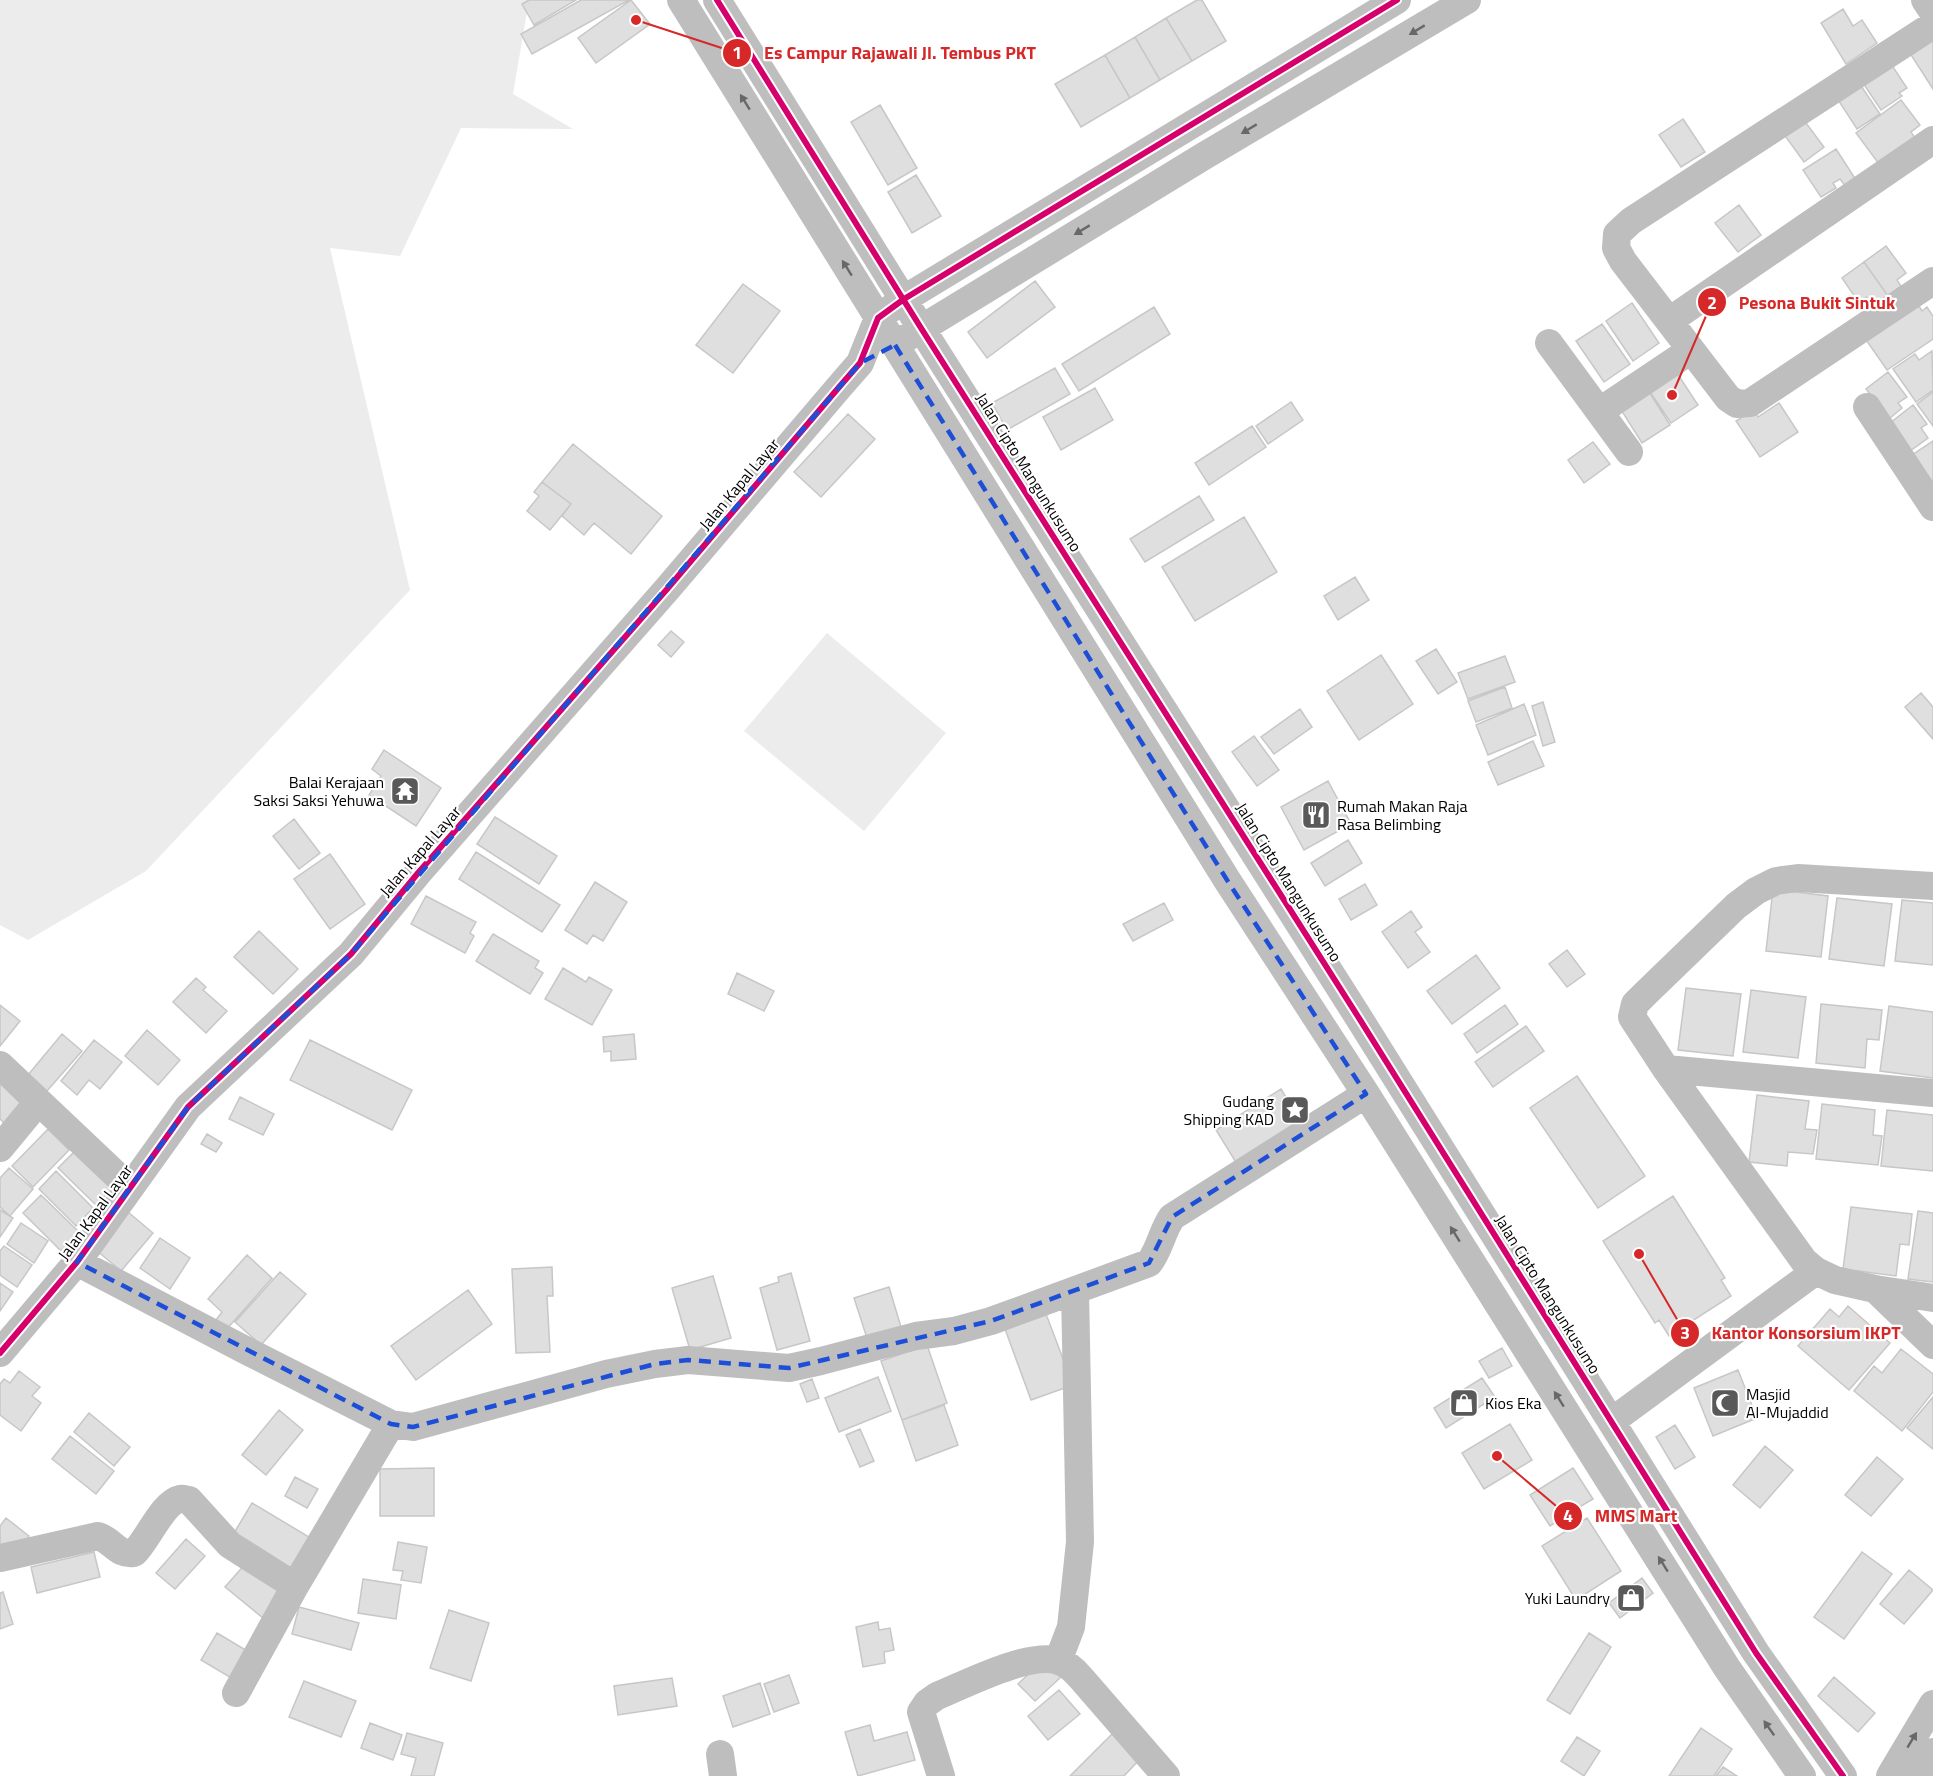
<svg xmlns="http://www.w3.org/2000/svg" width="1933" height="1776" viewBox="0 0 1933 1776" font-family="'Titillium Web',sans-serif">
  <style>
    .green { fill: #ececec }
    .building { fill: #dfdfdf; stroke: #c7c7c7; stroke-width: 1.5 }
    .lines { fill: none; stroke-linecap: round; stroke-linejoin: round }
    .minor { stroke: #bebebe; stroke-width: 28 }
    .cycleway-casing { stroke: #fff; stroke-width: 10 }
    .cycleway { stroke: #d6006c; stroke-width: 6 }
    .oneway { fill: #686868 }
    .marked { fill: none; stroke: #1d4ed8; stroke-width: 4.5; stroke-dasharray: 12 8; stroke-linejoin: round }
    .labels { text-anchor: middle; stroke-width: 4.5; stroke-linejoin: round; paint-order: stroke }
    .street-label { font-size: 16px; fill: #000; stroke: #fff }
    .poi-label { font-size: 16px; fill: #000; stroke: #fff; text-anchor: end }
    .leader { fill: none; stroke: #d62828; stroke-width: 2 }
    .callout-dot { fill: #d62828; stroke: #fff; stroke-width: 2 }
    .mark-label { font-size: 18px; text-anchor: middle; font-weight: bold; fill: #fff }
    .callout-label { font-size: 18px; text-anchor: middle; font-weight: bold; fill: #d62828; stroke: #fff; stroke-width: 4.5; stroke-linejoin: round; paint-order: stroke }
  </style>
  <rect width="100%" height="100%" fill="#fff"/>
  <path class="green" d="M0,0H529L513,94L573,129L461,128L400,256L330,248L410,590L146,871L28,940L0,925Z
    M827,633L946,733L864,831L744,731Z"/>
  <path class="building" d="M529,0H576L534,25L522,4Z
    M581,0H629L532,54L521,34Z
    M631,0L650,24L596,63L578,38Z
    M1197,0H1202L1226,41L1192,61L1166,18Z
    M1843,9L1853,26L1862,20L1877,43L1846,64L1821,23Z
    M1166,18L1192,61L1160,80L1135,37Z
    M1933,30V89L1906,47Z
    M1135,37L1160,80L1130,98L1105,55Z
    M1105,55L1130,98L1081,127L1055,84Z
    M1887,58L1907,88L1899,93L1902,96L1881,110L1859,77Z
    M1855,77L1880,114L1857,129L1833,92Z
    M1901,100L1920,125L1911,132L1915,138L1879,164L1856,133Z
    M880,105L917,168L888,185L851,122Z
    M1683,119L1705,152L1681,167L1659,135Z
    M1803,119L1824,147L1804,162L1783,133Z
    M1836,149L1856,180L1846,187L1840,179L1833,183L1836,188L1821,197L1803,170Z
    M916,175L941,216L912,233L888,192Z
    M1739,205L1761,235L1738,252L1715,223Z
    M1886,246L1906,273L1897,280L1901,286L1888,296L1864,262Z
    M1864,262L1888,296L1872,306L1866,297L1859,303L1842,278Z
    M1035,281L1055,307L987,358L968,332Z
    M743,284L780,311L733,373L696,345Z
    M1632,303L1659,343L1633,361L1606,321Z
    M1919,306L1922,311L1927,307L1933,316V339L1887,370L1862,334Z
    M1154,307L1170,334L1079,391L1062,364Z
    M1602,324L1630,364L1604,382L1576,341Z
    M1932,351L1933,390L1916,402L1893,369L1915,354L1919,360Z
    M1673,367L1698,405L1671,423L1646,386Z
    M1055,368L1070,394L1007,430L992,403Z
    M1888,372L1907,397L1898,403L1902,408L1889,419L1866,389Z
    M1646,387L1670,425L1642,443L1618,405Z
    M1095,388L1113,420L1061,450L1043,417Z
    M1933,392V426L1917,404Z
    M1291,402L1303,420L1268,444L1256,426Z
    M1779,403L1798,432L1760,457L1736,421L1754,410L1758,417Z
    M1913,405L1927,424L1921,428L1928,438L1906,454L1885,427Z
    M848,414L875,439L821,497L794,472Z
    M1252,426L1266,447L1209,485L1195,463Z
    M1933,441V482L1903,461Z
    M1593,442L1610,464L1584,483L1568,460Z
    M573,444L662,516L631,554L594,523L584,535L562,516L571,504L542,482Z
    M542,482L571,504L550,530L527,511L539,496L534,492Z
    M1199,496L1214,520L1145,562L1130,539Z
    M1244,517L1277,572L1195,621L1162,567Z
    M1355,577L1369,600L1338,620L1324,596Z
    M671,631L684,642L671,657L658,645Z
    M1436,649L1457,682L1438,694L1416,661Z
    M1381,655L1413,704L1359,740L1327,691Z
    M1505,656L1515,682L1468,699L1458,673Z
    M1505,687L1512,708L1476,722L1468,701Z
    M1921,693L1933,707V739L1905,707Z
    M1543,702L1555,742L1543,746L1532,706Z
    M1524,704L1536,735L1488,755L1476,725Z
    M1300,709L1312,727L1274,754L1261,737Z
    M1254,736L1279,770L1257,786L1232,752Z
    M1533,741L1544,766L1498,785L1488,762Z
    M384,750L441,788L416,826L369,795L381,776L372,769Z
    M1328,781L1351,824L1304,850L1281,807Z
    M495,817L557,856L539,884L477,844Z
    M294,819L320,853L299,869L273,836Z
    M1348,840L1362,863L1325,886L1311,863Z
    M476,852L560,905L542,932L459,879Z
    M330,854L365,904L330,929L294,879Z
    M595,882L627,902L603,941L593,935L587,944L565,930Z
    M1365,884L1377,905L1351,920L1339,899Z
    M1773,889L1828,896L1821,957L1766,951Z
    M426,896L476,922L470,933L474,936L465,953L411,924Z
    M1837,898L1892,904L1884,966L1829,959Z
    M1902,900L1933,903V965L1895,961Z
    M1164,903L1173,920L1133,941L1123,924Z
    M1411,911L1422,927L1415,932L1430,952L1408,968L1382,932Z
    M259,931L298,969L273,994L234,957Z
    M493,934L539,961L535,968L543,973L530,994L476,961Z
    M1567,950L1585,974L1567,987L1549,964Z
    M1476,955L1500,988L1452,1024L1427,991Z
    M563,968L586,982L589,977L612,990L592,1025L545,999Z
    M737,973L774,991L764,1011L728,994Z
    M196,978L206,987L203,990L227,1011L206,1033L173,1002Z
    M1686,988L1741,994L1733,1056L1678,1050Z
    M1751,990L1806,997L1798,1058L1743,1052Z
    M1821,1004L1882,1010L1879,1040L1867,1039L1865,1068L1816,1063Z
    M0,1005L20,1021L0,1046Z
    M1505,1005L1518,1024L1477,1053L1464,1034Z
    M1889,1006L1933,1012V1078L1880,1071Z
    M1526,1026L1544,1051L1493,1087L1475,1062Z
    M147,1030L180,1060L158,1085L125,1056Z
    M62,1034L82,1051L47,1091L28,1075Z
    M634,1034L636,1059L611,1061V1051L604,1052L603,1037Z
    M94,1040L122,1062L100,1089L89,1080L77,1095L61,1081Z
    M310,1040L412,1090L392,1130L290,1080Z
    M1577,1076L1645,1176L1598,1208L1530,1108Z
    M0,1083L23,1106L5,1124L0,1119Z
    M1281,1089L1302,1124L1237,1164L1216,1130Z
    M1757,1095L1809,1101L1805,1129L1817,1130L1813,1154L1788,1152L1787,1166L1749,1162Z
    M240,1097L274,1114L263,1135L229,1119Z
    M1822,1104L1875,1110L1873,1135L1882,1136L1878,1165L1816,1159Z
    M1887,1110L1933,1115V1171L1881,1166Z
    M48,1129L69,1150L33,1187L12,1166Z
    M207,1134L222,1143L216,1152L201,1144Z
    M76,1150L114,1187L96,1205L58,1168Z
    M9,1168L33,1189L10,1216L0,1207V1178Z
    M56,1171L93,1208L76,1226L39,1189Z
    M41,1195L79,1232L61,1251L23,1213Z
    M1673,1196L1725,1278L1721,1280L1731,1296L1669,1336L1659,1320L1655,1323L1603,1241Z
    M1851,1207L1912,1214L1909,1245L1900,1244L1896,1276L1843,1269Z
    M0,1210L13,1218L0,1237Z
    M1918,1211L1933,1213V1282L1908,1279Z
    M128,1212L153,1233L121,1271L96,1250Z
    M21,1223L48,1241L34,1263L7,1244Z
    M160,1238L190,1258L170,1289L140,1268Z
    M4,1246L32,1265L17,1287L0,1275V1251Z
    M247,1255L272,1278L226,1330L216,1320L222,1312L208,1299Z
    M552,1267L553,1296H547L550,1352L516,1353L512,1269Z
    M280,1272L306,1294L261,1345L235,1322Z
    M791,1273L810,1341L777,1350L760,1288L779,1282L778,1277Z
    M713,1276L731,1338L690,1350L672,1288Z
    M0,1283L13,1292L0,1311Z
    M889,1287L901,1327L867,1338L854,1298Z
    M468,1290L492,1324L416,1380L391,1346Z
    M1848,1306L1890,1343L1849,1390L1798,1346L1830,1309L1839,1317Z
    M1046,1314L1073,1385L1031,1400L1005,1329Z
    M927,1345L947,1403L902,1420L881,1361Z
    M1502,1348L1512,1366L1489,1378L1479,1361Z
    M1901,1349L1933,1374V1392L1902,1431L1854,1391L1874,1366L1882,1373Z
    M1738,1370L1757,1418L1713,1436L1694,1388Z
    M19,1371L40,1387L32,1396L41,1403L21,1431L0,1415V1384L4,1379L10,1383Z
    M878,1377L891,1411L839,1432L825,1398Z
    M1482,1378L1495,1397L1446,1428L1434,1408Z
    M812,1379L819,1398L807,1402L800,1384Z
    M1933,1397V1449L1907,1428Z
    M944,1405L958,1445L916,1461L902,1420Z
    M279,1410L303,1430L266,1475L242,1455Z
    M89,1413L130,1447L114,1466L74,1432Z
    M1510,1424L1532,1460L1484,1489L1462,1453Z
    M1675,1425L1695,1457L1675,1469L1656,1437Z
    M860,1429L874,1461L860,1467L846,1435Z
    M70,1436L114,1471L96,1494L52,1459Z
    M1765,1446L1793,1470L1760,1508L1733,1485Z
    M1877,1457L1903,1479L1871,1516L1845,1495Z
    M434,1468V1516H380V1469Z
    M1573,1468L1593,1499L1571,1512L1577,1521L1564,1530L1558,1521L1550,1526L1530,1495Z
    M295,1477L318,1489L307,1508L285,1496Z
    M252,1503L314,1540L293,1575L231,1538Z
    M6,1518L29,1536L19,1548L0,1551V1526Z
    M1587,1518L1621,1571L1576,1600L1542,1546Z
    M186,1539L205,1556L175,1589L156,1573Z
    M398,1542L427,1547L421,1583L401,1580L403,1571L393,1570Z
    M94,1552L100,1577L37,1593L31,1567Z
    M1862,1552L1892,1574L1844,1639L1814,1617Z
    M247,1562L284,1593L263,1618L225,1587Z
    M1909,1570L1933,1590L1904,1624L1880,1604Z
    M1642,1578L1653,1593L1620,1618L1609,1603Z
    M363,1579L401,1585L396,1619L358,1613Z
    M3,1592L13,1624L0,1629V1593Z
    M299,1607L359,1623L351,1650L292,1634Z
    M449,1610L489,1623L471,1681L430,1668Z
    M878,1622L879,1630L890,1628L894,1650L884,1652L885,1663L863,1667L856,1627Z
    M217,1633L249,1652L233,1679L201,1660Z
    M1589,1633L1611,1647L1570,1714L1547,1700Z
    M1044,1659L1061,1677L1035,1701L1018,1684Z
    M789,1675L799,1703L774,1712L764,1684Z
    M1834,1677L1875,1713L1858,1732L1818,1696Z
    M672,1678L677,1706L618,1715L614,1686Z
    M304,1681L356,1701L341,1737L289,1717Z
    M760,1683L770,1714L733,1727L723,1696Z
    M1059,1690L1080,1714L1048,1740L1028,1716Z
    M370,1723L402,1735L393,1760L361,1748Z
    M870,1725L874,1741L907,1732L915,1760L858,1776L845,1732Z
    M1701,1728L1732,1749L1714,1776H1669Z
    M1116,1730L1143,1756L1124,1776H1070Z
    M407,1733L443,1743L434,1776H411L416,1758L401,1754Z
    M1577,1737L1600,1751L1584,1776L1561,1761Z
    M1723,1767L1737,1776H1716Z"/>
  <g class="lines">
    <path class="minor" d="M681,0L1227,880L1366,1094L1727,1668L1802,1776
      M717,0L921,328L1357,1015L1756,1653L1843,1776
      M1925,0L1933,12
      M1933,25L1631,221L1617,234L1616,248L1623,261L1728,398L1737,404L1750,403L1933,281
      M1669,321L1933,140
      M906,338L1204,156L1467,0
      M1549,343L1629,452
      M1867,407L1933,507
      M1600,411L1691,350
      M1933,886L1798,878L1776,881L1756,891L1736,906L1646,993L1635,1004L1632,1017L1666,1069L1804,1261L1816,1271L1835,1280L1875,1289L1933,1345
      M0,1065L130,1188
      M1666,1069L1933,1093
      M0,1148L38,1102
      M77,1262L247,1351L391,1424L413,1427L606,1374L655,1364L688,1360L789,1368L821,1361L916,1336L954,1331L991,1321L1149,1263C1160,1249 1162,1231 1172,1217L1366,1094
      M1875,1289L1933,1298
      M0,1353L77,1262L188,1107L351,954L418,873L668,588L840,386L860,363L878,318L904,299L1397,0
      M1612,1421L1816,1271
      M0,1558L98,1536C112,1540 118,1556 134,1553C147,1541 163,1502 180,1499C183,1498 186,1500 189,1500L230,1545L295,1586
      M1058,1661L1071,1627L1080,1542L1075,1291
      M236,1693L295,1586L391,1424
      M720,1754L723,1776
      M941,1776L921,1712L927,1703L937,1696C966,1684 1030,1651 1059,1661C1068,1664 1075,1671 1081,1678L1166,1776
      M1890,1776L1933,1704
      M1920,1776L1933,1752"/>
    <g class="cycleway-casing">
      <path id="cycleway" d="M717,0L921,328L1357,1015L1756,1653L1843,1776
        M0,1353L77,1262L188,1107L351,954L418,873L668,588L840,386L860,363L878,318L904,299L1397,0"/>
    </g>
    <use href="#cycleway" class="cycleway"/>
  </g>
  <defs><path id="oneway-solid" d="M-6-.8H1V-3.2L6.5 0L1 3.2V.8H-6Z" transform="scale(1.5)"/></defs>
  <g class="oneway">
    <use href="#oneway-solid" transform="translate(1417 30) rotate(149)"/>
    <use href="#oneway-solid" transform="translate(745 102) rotate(-122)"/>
    <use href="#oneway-solid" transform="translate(1249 129) rotate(149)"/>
    <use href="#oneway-solid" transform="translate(1082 230) rotate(149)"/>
    <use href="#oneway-solid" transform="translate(847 268) rotate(-122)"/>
    <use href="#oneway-solid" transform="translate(1455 1234) rotate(-122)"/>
    <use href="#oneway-solid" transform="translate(1559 1399) rotate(-122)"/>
    <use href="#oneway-solid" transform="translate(1663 1564) rotate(-122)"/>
    <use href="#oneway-solid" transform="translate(1769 1728) rotate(-125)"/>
    <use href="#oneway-solid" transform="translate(1912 1740) rotate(-59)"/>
  </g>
  <path class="marked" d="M895,345L1227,880L1366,1094L1172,1217L1149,1263L991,1321L789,1368L688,1360L655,1364L413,1427L391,1424L77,1262L188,1107L351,954L860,363Z"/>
  <defs>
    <g id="temple-square" transform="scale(1.5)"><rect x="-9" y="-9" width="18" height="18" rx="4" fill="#595959" stroke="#fff"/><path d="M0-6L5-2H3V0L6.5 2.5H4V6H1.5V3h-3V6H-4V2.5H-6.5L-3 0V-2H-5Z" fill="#fff"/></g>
    <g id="restaurant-square" transform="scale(1.5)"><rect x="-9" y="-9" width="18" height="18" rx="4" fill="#595959" stroke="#fff"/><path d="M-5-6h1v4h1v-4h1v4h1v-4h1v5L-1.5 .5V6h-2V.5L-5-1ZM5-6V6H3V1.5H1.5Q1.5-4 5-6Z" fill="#fff"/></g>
    <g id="sight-square" transform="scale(1.5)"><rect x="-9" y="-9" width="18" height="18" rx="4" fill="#595959" stroke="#fff"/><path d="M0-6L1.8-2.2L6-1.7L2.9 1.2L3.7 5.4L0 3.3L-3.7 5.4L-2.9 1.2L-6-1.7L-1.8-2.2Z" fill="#fff"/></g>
    <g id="shop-square" transform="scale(1.5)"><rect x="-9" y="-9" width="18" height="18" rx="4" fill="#595959" stroke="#fff"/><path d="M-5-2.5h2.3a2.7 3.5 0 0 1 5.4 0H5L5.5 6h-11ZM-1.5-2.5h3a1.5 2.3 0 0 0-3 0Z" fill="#fff"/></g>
    <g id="mosque-square" transform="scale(1.5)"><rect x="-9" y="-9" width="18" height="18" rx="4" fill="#595959" stroke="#fff"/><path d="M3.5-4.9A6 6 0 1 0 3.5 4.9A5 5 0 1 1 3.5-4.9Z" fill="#fff"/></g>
  </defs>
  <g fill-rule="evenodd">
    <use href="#temple-square" x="405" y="791"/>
    <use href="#restaurant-square" x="1316" y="815"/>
    <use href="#sight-square" x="1295" y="1110"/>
    <use href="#shop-square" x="1464" y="1403"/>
    <use href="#mosque-square" x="1725" y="1403"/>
    <use href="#shop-square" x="1631" y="1598"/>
  </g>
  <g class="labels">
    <g class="street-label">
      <text transform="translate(1029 472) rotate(58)" y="6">Jalan Cipto Mangunkusumo</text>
      <text transform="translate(739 484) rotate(-50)" y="6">Jalan Kapal Layar</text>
      <text transform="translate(420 851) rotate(-49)" y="6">Jalan Kapal Layar</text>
      <text transform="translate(1289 882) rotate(58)" y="6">Jalan Cipto Mangunkusumo</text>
      <text transform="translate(95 1212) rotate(-54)" y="6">Jalan Kapal Layar</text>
      <text transform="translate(1548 1294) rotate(58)" y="6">Jalan Cipto Mangunkusumo</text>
    </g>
    <g class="poi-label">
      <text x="384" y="788">Balai Kerajaan<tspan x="384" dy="18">Saksi Saksi Yehuwa</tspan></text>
      <text x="1337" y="812" text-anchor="start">Rumah Makan Raja<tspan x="1337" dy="18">Rasa Belimbing</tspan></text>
      <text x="1274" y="1107">Gudang<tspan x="1274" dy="18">Shipping KAD</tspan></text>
      <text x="1746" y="1400" text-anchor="start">Masjid<tspan x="1746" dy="18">Al-Mujaddid</tspan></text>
      <text x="1485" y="1409" text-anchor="start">Kios Eka</text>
      <text x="1610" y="1604">Yuki Laundry</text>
    </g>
  </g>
  <path class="leader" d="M636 20L737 53M1672 395L1712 302M1639 1254L1685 1333M1497 1456L1568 1516"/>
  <g class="callout-dot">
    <circle cx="636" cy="20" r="6"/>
    <circle cx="1672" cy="395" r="6"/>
    <circle cx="1639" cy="1254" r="6"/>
    <circle cx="1497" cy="1456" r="6"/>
    <circle cx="737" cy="53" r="15"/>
    <circle cx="1712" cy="302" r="15"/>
    <circle cx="1685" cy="1333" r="15"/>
    <circle cx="1568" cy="1516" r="15"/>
  </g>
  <g class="mark-label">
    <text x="737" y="59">1</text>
    <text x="1712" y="309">2</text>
    <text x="1685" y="1339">3</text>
    <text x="1568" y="1522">4</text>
  </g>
  <g class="callout-label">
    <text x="900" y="59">Es Campur Rajawali Jl. Tembus PKT</text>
    <text x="1817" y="309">Pesona Bukit Sintuk</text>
    <text x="1806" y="1339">Kantor Konsorsium IKPT</text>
    <text x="1636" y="1522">MMS Mart</text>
  </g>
</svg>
